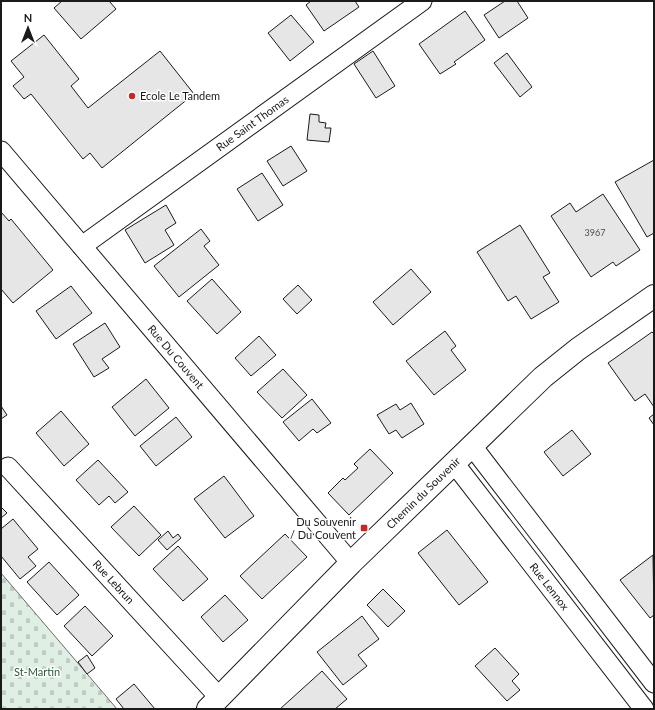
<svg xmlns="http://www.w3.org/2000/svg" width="655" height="710" viewBox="0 0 655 710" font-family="Lato,sans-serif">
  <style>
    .cemetery { fill: url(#cemetery-stones); stroke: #6a6a6a }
    .building { fill: #e6e6e6; stroke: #1a1a1a }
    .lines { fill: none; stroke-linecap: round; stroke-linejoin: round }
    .street-casing { stroke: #1a1a1a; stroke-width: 21 }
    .secondary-casing { stroke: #1a1a1a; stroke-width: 24 }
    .street { stroke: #fff; stroke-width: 19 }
    .secondary { stroke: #fff; stroke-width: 22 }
    .poi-dot { fill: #c62828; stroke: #fff; stroke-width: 1.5 }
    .labels { text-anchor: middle; stroke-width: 3; stroke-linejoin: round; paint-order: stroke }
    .number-label { font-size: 9px; fill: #4d4d4d }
    .poi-label { font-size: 11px; fill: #1a1a1a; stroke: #fff; text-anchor: start }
    .street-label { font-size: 11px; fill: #1a1a1a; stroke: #fff }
    .park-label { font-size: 11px; fill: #2b5a34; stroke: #fff }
  </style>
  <defs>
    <pattern id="cemetery-stones" width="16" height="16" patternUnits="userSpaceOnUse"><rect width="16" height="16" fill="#e0efe3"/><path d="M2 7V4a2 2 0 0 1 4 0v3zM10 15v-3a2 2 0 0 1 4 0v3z" fill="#c0ccc2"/></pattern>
  </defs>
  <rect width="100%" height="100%" fill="#fff"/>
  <path class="cemetery" d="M1,573L117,709H1Z"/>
  <path class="building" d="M62,1H109L116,9L81,39L54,8Z
    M311,1H355L359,7L324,31L306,5Z
    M505,1H517L528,18L499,38L484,15Z
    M465,11L485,40L454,62L456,64L440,74L419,44Z
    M291,15L314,42L290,61L268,33Z
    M44,35L79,79L71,86L88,108L160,51L194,94L102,168L90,153L83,159L31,94L24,99L13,86L24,77L11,61Z
    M373,51L395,86L376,98L354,64Z
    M507,53L532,87L520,97L494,63Z
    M310,114L319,115V122L326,123L325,128H331L329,142L307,140Z
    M291,146L307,171L283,186L267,161Z
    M654,160V233L647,237L615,182Z
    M262,173L283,205L258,221L237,189Z
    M603,194L640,250L616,266L613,262L591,277L551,216L570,203L576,212Z
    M166,205L176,223L165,230L174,245L145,263L125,230Z
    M1,212L9,221L11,219L53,270L13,303L1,289Z
    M520,225L550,273L543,277L559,302L531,319L516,296L508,301L477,252Z
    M201,229L210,241L204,246L219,265L179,297L154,266Z
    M411,269L431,292L393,325L373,302Z
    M212,279L241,312L217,334L187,301Z
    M298,285L312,300L297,314L283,299Z
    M71,286L92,313L56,339L36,311Z
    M105,323L120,347L102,359L109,368L94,377L73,344Z
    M445,331L456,346L451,350L466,370L434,395L406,361Z
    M652,332L654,334V407L645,394L635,401L608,363Z
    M259,336L276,355L251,376L235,358Z
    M283,369L307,395L282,418L257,392Z
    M146,379L169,408L135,436L112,407Z
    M312,399L331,423L317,433L313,429L299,441L283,422Z
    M411,403L424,424L402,438L396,430L389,434L377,415L396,404L400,410Z
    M1,406L7,415L1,419Z
    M61,411L89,444L64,466L36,433Z
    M654,414V425L649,418Z
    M176,417L192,437L156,466L140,446Z
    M572,430L591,454L563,476L544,452Z
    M370,449L393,473L349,515L328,493L343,478L345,480L358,468L354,464Z
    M98,460L128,492L115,503L109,496L99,505L76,480Z
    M224,476L254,516L225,538L194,499Z
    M134,506L161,535L139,556L111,527Z
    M1,507L7,513L1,518Z
    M13,519L38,549L28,557L36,566L20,579L1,556V529Z
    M447,530L488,582L459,605L418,553Z
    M168,531L173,538L178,534L181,538L167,550L158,540Z
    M285,534L307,557L262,599L240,576Z
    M178,546L208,579L183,601L153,569Z
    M653,555L654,615L650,618L620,580Z
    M49,562L79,595L57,615L27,582Z
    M383,589L405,611L388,627L367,605Z
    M225,595L248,620L223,642L201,617Z
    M85,606L113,636L92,656L64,626Z
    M362,616L379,639L358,655L367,666L343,685L317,652Z
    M495,648L519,674L512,681L520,690L507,701L475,666Z
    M87,655L95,668L87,674L78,662Z
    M322,671L347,699L335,709H280Z
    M134,684L155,709H124L116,699Z"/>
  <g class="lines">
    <g class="street-casing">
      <g id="street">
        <path id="s1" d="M1,151L351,563"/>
        <path id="s2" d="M82,246L422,1"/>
        <path d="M472,446L654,683"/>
        <path id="s3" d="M454,463L644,709"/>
        <path id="s4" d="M8,467L219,697"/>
      </g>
    </g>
    <g class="secondary-casing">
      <g id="secondary">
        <path id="s5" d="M208,709L351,563L543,377L578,349L654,296"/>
      </g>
    </g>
    <use href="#street" class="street"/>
    <use href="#secondary" class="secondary"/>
  </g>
  <g class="poi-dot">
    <circle cx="132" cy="96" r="4"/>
    <rect x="360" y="524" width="8" height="8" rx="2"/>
  </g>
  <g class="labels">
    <g class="number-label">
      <text x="595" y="236">3967</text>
    </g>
    <g class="poi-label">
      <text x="140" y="100">Ecole Le Tandem</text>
      <text x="356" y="526" text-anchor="end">Du Souvenir<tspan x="356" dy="13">/ Du Couvent</tspan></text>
    </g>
    <g class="street-label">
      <text dy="4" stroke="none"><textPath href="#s2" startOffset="210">Rue Saint Thomas</textPath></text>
      <text dy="4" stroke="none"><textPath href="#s1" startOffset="270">Rue Du Couvent</textPath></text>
      <text dy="4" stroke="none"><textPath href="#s5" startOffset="305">Chemin du Souvenir</textPath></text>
      <text dy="4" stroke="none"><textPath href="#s4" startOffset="156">Rue Lebrun</textPath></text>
      <text dy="4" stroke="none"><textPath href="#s3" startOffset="156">Rue Lennox</textPath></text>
    </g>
    <g class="park-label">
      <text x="37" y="676">St-Martin</text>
    </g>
  </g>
  <rect width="655" height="710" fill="none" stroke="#1a1a1a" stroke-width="4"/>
  <g transform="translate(28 28)" stroke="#ffffff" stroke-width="3" paint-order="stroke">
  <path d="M0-3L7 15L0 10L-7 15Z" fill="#1a1a1a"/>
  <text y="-6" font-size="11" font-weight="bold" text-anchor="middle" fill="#1a1a1a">N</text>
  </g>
</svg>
